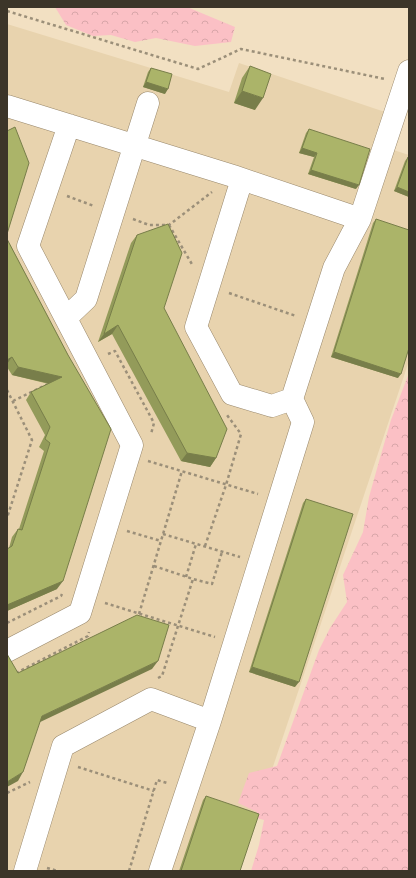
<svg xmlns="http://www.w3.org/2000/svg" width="416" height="878" viewBox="0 0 416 878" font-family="Arial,sans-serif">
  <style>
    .built { fill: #e8d3ae }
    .forest { fill: url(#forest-crowns) }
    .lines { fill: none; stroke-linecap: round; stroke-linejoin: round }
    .minor-casing { stroke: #99886c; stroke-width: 23 }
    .path { stroke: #9b8f79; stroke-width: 2.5; stroke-dasharray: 3 3; stroke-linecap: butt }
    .minor { stroke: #fff; stroke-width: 22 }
    .wall { fill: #939b5a }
    .shaded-wall { fill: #787e4a }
    .building { fill: #abb469; stroke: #787e4a }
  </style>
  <defs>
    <pattern id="forest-crowns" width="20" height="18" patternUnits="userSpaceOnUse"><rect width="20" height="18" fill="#fbc0c5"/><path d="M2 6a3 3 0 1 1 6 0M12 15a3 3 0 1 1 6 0" fill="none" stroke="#d8a6a9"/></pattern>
  </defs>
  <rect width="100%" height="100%" fill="#f2e0c2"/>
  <path class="built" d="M7,24L229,92L239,63L385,112L375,144L409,155V361L238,871H7Z"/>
  <path class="forest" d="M55,7H187L235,27L231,42L195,46L156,38L135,42L111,35L93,36L66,25Z
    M409,373V871H251L259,845L264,820L256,818L257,812L238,803L249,773L277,766L319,650L330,628L347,602L343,575L363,532L369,497L380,458L391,420Z"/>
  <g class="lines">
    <g class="minor-casing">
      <path id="minor" d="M7,106L233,176L360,219L409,71
        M242,179L196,327L232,394L272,406L292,399
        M66,318L86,299L148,103
        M7,651L80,613L132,445L28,246L69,125
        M25,871L63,746L151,699L210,721
        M160,871L210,721L303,422L292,399L334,268L360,219"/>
    </g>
    <path class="path" d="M7,11L198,69L241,49L385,79
      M67,196L94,206
      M133,219L149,225H169L212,192
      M169,225L193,266
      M229,293L296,316
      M108,354L115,351L154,423L151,434
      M7,390L32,440L7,518
      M13,401L50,383
      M148,461L258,494
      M127,531L161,541
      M163,534L240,557
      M205,546L226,485L241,434L227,415
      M154,566L193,579L212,584L222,552
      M186,577L196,544
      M105,603L215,637
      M139,614L182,471
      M7,623L61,596L62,594
      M16,673L88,636L89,632
      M158,678L162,676L193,579
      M78,767L154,791
      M7,793L30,782
      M47,868L58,871
      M129,871L157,780L167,783"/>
    <use href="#minor" class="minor"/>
  </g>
  <path class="wall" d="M250,66L255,110L234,103L242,78Z
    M151,68L165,94L143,87L148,72Z
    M309,129L356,189L308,174L314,157L299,153L306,133Z
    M408,157L409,197L394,191L405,161Z
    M376,219L398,378L331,357L373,223Z
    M137,235L164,308L216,458L210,467L181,461L112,334L98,342L131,243Z
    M7,239L68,355L57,589L7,611V549L9,548L12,537L18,529H19L44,451L39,447L45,435L26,400L31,392L49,384L12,375L7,367Z
    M306,499L295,687L249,672L303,503Z
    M206,796L240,871H179L203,800Z"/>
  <path class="shaded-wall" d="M146,82L168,89L165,94L143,87Z
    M242,91L263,98L255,110L234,103Z
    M302,148L317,153L314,157L299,153Z
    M311,170L359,185L356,189L308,174Z
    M397,187L409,192V197L394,191Z
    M118,325L112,334L98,342L104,334Z
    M334,352L401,374L398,378L331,357Z
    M12,357L7,364V360Z
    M18,367L62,377L56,385L12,375Z
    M187,453L216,458L210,467L181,461Z
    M63,581L57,589L7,611V605Z
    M158,661L152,669L36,724L42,716Z
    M252,667L299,682L295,687L249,672Z
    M23,772L18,781L7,787V782Z"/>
  <path class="building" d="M250,66L271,74L263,98L242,91Z
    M151,68L172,74L168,89L146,82Z
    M15,127L29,163L7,234V131Z
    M309,129L370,149L359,185L311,170L317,153L302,148Z
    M408,157H409V192L397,187Z
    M376,219L409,230V348L401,374L334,352Z
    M168,224L182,253L164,308L227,429L216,458L187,453L118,325L104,334L137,235Z
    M7,239L68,355L111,429L63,581L7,605V549L12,546L18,529L22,530L50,443L45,439L50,427L31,392L62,377L18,367L12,357L7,360Z
    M306,499L353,514L299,682L252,667Z
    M137,615L169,625L158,661L42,716L23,772L7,782V654L18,673Z
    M206,796L259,814L240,871H181Z"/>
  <rect width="416" height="878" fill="none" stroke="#3c3529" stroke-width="16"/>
</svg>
